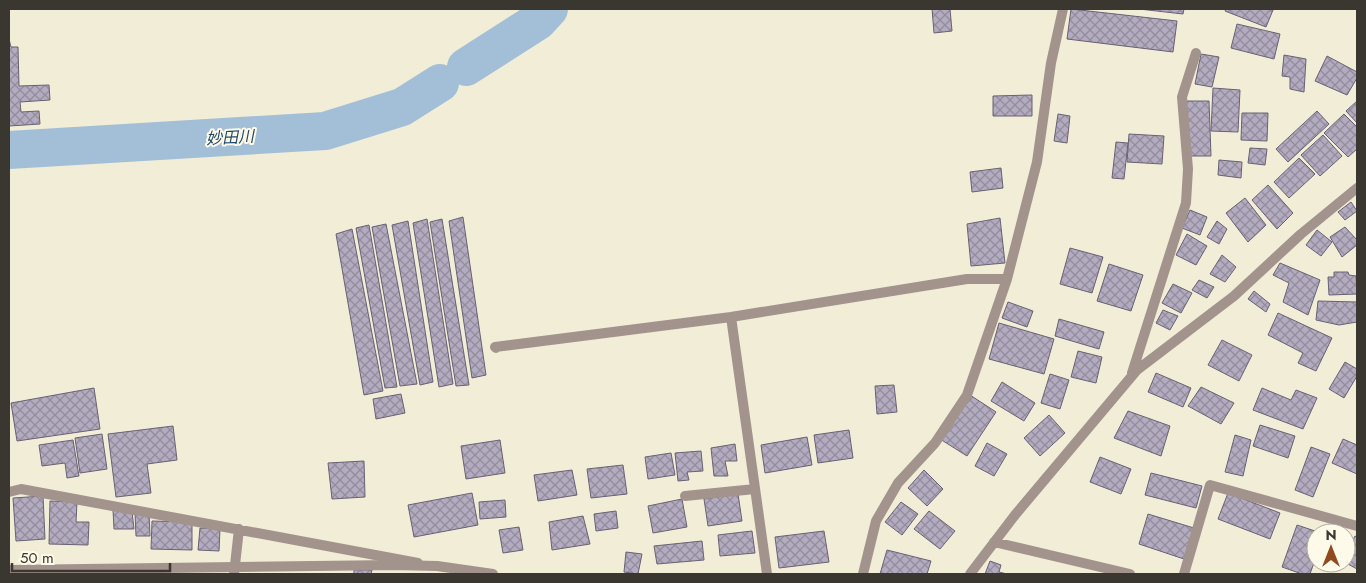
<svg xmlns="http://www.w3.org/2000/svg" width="1366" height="583" viewBox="0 0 1366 583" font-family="Jost,'Noto Sans JP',sans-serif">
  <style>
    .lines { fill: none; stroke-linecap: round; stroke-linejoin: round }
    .river { stroke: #a3bed7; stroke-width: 38 }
    .building { fill: url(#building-cross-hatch); stroke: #686173 }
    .minor { stroke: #a2938c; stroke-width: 10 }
    .tertiary { stroke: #a2938c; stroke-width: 10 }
    .labels { text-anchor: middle; stroke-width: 4; stroke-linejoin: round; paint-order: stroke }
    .water-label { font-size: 16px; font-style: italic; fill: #1e486c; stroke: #fefae9 }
  </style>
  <defs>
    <pattern id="building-cross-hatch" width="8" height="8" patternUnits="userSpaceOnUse" patternTransform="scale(1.25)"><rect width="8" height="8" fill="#b3abbf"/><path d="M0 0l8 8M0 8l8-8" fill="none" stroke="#938c9c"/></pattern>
  </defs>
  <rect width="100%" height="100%" fill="#f2edd7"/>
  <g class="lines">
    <path class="river" d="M466,67L538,21L549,9
      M9,150L325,131L402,107L440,83"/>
  </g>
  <path class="building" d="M932,9H950L952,31L934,33Z
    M1071,9L1177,21L1173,52L1067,39Z
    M1139,9H1184L1183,14Z
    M1226,9H1268L1273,10L1266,27L1225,11Z
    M1237,24L1280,34L1274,59L1231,48Z
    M9,39L11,47H18L19,86L49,85L50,100L20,102L21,112L39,111L40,124L9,126Z
    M1201,54L1219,57L1212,87L1195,84Z
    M1284,55L1306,59L1304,92L1290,89V77L1282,76Z
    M1327,56L1357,72V78L1347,95L1315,81Z
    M1213,88L1240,90L1238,132L1211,131Z
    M1032,95V116H993V96Z
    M1186,101H1209L1211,156H1187Z
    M1357,101V123L1346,111Z
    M1317,111L1329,124L1288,162L1276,149Z
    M1242,113H1268L1267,141L1241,140Z
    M1058,114L1070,116L1067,143L1054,141Z
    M1344,114L1357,127V149L1348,157L1324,133Z
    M1129,134L1164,136L1162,164L1127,162Z
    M1323,135L1342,156L1320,176L1301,155Z
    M1116,142L1128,143L1124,179L1112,178Z
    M1250,148L1267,149L1265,165L1248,163Z
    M1299,158L1315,174L1289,198L1274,182Z
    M1219,160L1242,162L1241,178L1218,175Z
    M1001,168L1003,188L972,192L970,172Z
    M1268,185L1293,213L1277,229L1252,200Z
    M1245,198L1266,225L1248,242L1226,213Z
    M1351,202L1357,211L1345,220L1338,212Z
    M1190,210L1207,217L1200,235L1182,228Z
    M463,217L486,375L472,378L449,221Z
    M1000,218L1005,263L971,266L967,224Z
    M427,219L453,384L439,387L413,223Z
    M442,219L469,385L456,386L430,222Z
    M408,221L433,382L420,385L392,225Z
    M1217,221L1227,229L1219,244L1207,237Z
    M386,224L417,384L400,386L372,227Z
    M369,225L397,387L385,388L356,228Z
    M1345,227L1357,240V245L1342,257L1330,237Z
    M352,229L383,391L364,395L336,234Z
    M1317,230L1332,242L1321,256L1306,245Z
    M1187,234L1207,246L1196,265L1176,255Z
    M1070,248L1103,257L1092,293L1060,284Z
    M1222,255L1236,267L1225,282L1210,274Z
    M1280,263L1320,280L1308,315L1283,302L1289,283L1273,275Z
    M1109,264L1143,275L1131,311L1097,301Z
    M1334,272H1348L1349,275L1356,276L1357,294L1329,295L1328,277H1334Z
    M1199,280L1214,287L1207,298L1192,290Z
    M1173,284L1192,293L1181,313L1162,303Z
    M1254,291L1270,304L1266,312L1248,299Z
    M1318,301L1357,302V322L1339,325L1316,320Z
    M1008,302L1033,311L1027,327L1002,318Z
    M1163,310L1178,316L1170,330L1156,323Z
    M1278,313L1332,338L1316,371L1298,363L1303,353L1268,335Z
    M1059,319L1104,332L1099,349L1055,336Z
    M999,323L1054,339L1044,374L989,359Z
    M1222,340L1252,355L1239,381L1208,365Z
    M1078,351L1102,357L1096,383L1071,377Z
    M1345,362L1357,369V376L1344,398L1329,389Z
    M1156,373L1191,388L1183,407L1148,392Z
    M1050,374L1069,380L1060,409L1041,403Z
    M1002,382L1035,403L1024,421L991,401Z
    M894,385L897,412L877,414L875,386Z
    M1201,387L1234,403L1221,424L1188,406Z
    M94,388L100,429L17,441L11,403Z
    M1262,388L1291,400L1296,390L1317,398L1303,429L1253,410Z
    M401,394L405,413L376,419L373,399Z
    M970,395L996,412L967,456L940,439Z
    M1128,411L1170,426L1161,456L1114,438Z
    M1049,415L1065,433L1040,456L1024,438Z
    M1260,425L1295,436L1288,458L1253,446Z
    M173,426L177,460L147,464L151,493L116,497L108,434Z
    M849,430L853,458L818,463L814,435Z
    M102,434L107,469L80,473L75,438Z
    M1235,435L1251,440L1243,476L1225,472Z
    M807,437L812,465L765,473L761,445Z
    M1343,439L1357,445V474L1332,463Z
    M73,440L79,476L67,478L65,463L42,466L39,445Z
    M500,440L505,473L466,479L461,446Z
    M987,443L1007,454L994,476L975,466Z
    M735,444L737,461H725L728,476H714L711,448Z
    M1311,447L1330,454L1313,497L1295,490Z
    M701,451L703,471L687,472L689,480L678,481L675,453Z
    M671,453L675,475L648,479L645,457Z
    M1100,457L1131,469L1121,494L1090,482Z
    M364,461L365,497L332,499L328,463Z
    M623,465L627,494L591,498L587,469Z
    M572,470L577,495L538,501L534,475Z
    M924,470L943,489L927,506L908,488Z
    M1151,473L1202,486L1196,508L1145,495Z
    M472,493L478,525L414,537L408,505Z
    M1228,493L1280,513L1270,539L1218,519Z
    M738,494L742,521L708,526L704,499Z
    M43,496L45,539L16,541L13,498Z
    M682,499L687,527L653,533L648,506Z
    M505,500L506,517L480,519L479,502Z
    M50,501L77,502L76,522H89L88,545L49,544Z
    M901,502L918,514L902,535L885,522Z
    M113,510L132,512L134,529H114Z
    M616,511L618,528L596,531L594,514Z
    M929,511L955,531L940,549L914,529Z
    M135,513H149L150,536H136Z
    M1148,514L1194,528L1184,559L1139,544Z
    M583,516L590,544L552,550L549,522Z
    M152,521L192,522V550L151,549Z
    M1297,525L1321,533H1316V557L1310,574H1302L1282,567Z
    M519,527L523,550L503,553L499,530Z
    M200,528L220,529L219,551L198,550Z
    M752,531L755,553L720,556L718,535Z
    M824,531L829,562L779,568L775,537Z
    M1355,536L1357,537V569L1346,563V554Z
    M702,541L704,560L657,564L654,546Z
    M887,550L931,561L927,574H880Z
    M626,552L642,554L638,574L624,572Z
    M990,561L1001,565L999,572L1007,574H985Z
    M354,570H372L371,574H354Z"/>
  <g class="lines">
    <path class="minor" d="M731,317L767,574
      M496,348L495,347L731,317L967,279H1007
      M1132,373L1186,203L1188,169L1182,97L1196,53
      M9,492L21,489L418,563
      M685,496L755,489
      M994,542L1130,574
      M234,574L239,529
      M863,574L876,521L898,483L935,443L967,395L1007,279L1037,162L1051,63L1063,9
      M970,574L1015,515L1137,370L1234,296L1301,234L1357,188
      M1184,574L1210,485L1357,526"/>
    <path class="tertiary" d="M9,570L394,565L437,566L493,574"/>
  </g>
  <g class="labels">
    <g class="water-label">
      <text transform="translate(230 137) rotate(-3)" y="6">妙田川</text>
    </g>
  </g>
  <rect width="1366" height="583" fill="none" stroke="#39372f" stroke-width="20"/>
  <g transform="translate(1331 548)"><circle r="24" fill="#fefae9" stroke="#afac9f"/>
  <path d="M0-4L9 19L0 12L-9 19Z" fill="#8f4a20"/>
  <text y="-8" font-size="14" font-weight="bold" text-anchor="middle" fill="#39372f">N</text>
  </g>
  <path d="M12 563v8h158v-8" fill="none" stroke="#39372f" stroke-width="2.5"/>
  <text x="20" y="563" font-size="15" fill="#39372f" stroke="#fefae9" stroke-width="4" paint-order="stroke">50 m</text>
</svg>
